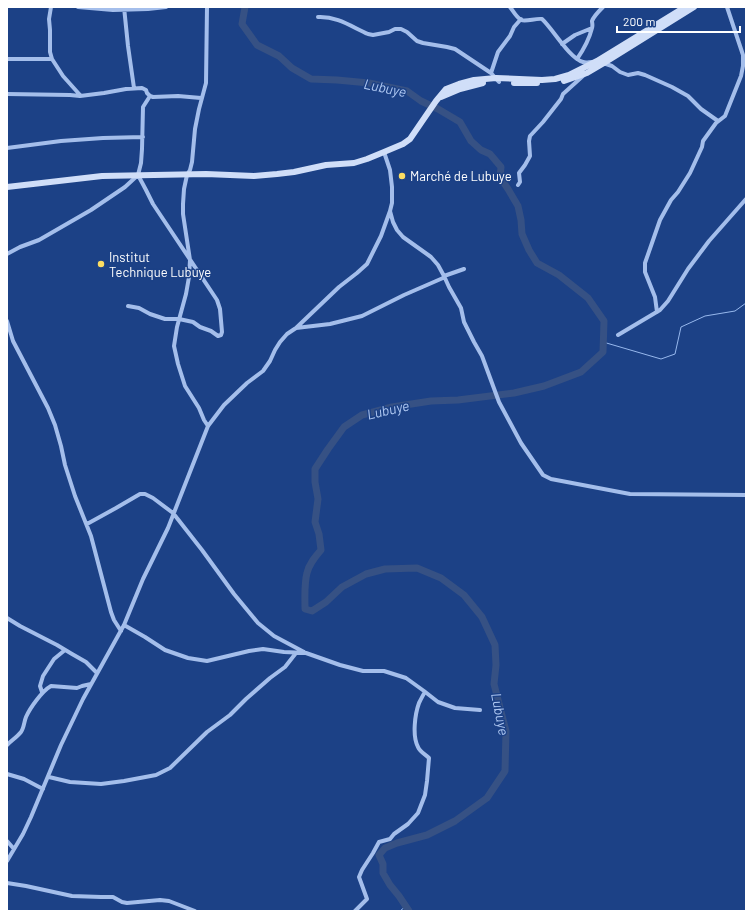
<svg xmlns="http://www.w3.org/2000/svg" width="753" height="918" viewBox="0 0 753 918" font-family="Barlow,sans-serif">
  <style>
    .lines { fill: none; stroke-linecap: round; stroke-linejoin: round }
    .stream { stroke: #97b8ed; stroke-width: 1 }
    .river { stroke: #365184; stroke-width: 7 }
    .street { stroke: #a4beeb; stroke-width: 4 }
    .secondary { stroke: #d0def8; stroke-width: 6 }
    .poi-dot { fill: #fcdd62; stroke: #1c4186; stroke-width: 1.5 }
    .labels { text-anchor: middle; stroke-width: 3; stroke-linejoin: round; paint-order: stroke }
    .poi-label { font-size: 13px; fill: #fff; stroke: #1c4186; text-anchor: start }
    .water-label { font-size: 14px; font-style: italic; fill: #b0c9f3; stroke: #1c4186 }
  </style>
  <rect width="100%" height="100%" fill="#1c4186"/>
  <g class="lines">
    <path class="stream" d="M603,342L661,359L675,354L681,327L705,316L735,311L746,303
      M400,911L406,906"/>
    <path class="river" d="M245,7L242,24L257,45L279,56L292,68L311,79L337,80L369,83L407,91L421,101L438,109L460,122L471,141L481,150L490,154L501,167L500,177L508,189L518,206L521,220L522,234L529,250L537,263L559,275L588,298L604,321L603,352L581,372L544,386L514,393L458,400L431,401L392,407L362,415L344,427L328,449L315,469V482L318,499L315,522L319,534L321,550C315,557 309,564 307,573C304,584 305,597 305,609L312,611L326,602L342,587L366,574L385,569L417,568L441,578L464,595L482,617L495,645L496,665L494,684L506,731L505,771L487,798L455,821L427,835L397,843L385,848L379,855L383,864V873L390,885L399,896L409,911"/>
    <path class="street" d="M51,7L49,19L50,30V52L52,59L63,76L80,95
      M78,7L113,10L148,9L166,7
      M124,7L128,46L134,88
      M207,7L206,83L199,109L195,129L192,162L190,170L187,175L184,189L183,204V214L190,260L189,277L186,294L177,327L174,346L178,364L185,386L199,408L204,420L208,426
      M510,7C513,11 517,18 521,20C526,22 536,18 542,19C553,29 569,58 583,62C586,63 589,62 592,62
      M318,17C337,16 352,27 368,34L373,35L389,32L395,29H401L407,32L417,41L423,43L447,47L455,49L491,73L499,82
      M562,44L575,35L592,28C593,25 592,23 592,21C593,18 600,10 603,7
      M7,59H52
      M577,59C584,49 589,40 592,28
      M603,63L612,66L620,72L628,75L638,73L645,75L672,87L688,96L701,109L718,121
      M491,73L498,52L510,36L514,27L521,19
      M7,94L70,95L80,96L104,93L126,89L142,88L146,90L147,93L150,96L153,97L178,96L201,98
      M7,148L61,141L103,138L143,137
      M384,152L390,170L392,187V203L390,211L393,222L397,230L403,237L431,257L438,265L444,276L449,287L461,308L464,322L474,342L482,356L499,402L521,443L543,475L551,479L630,494L746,495
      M138,175L141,163L142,149L143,107L150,96
      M518,185L520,182L519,173L525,165L530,156L529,141L530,136L543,122L561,99L563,94L584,75
      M7,254L20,247L39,240L91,210L125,187L138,175L146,190L153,204L217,300L220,309L222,332L221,335L218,336L211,331L200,327L193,322L179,319H165L150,314L139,308L128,306
      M657,312L655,297L645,272V263L660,220L671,200L678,192L690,173L702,147L703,141L716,123L725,116L741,76L743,66V55L727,7
      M7,321L13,341L48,408L55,425L61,446L65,465L75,496L91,536L111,612L114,620L121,631
      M296,328L330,324L362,316L404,295L443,278L444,276L464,269
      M618,335L660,310L668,301L688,269L709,241L746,199
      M87,524L116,508L140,494H145L153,498L173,513L202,550L234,594L258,623L274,636L304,652
      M7,618L20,626L57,645L72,654L86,662L97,673
      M124,625L145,637L165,650L188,658L207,661L249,651L263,649L284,652L306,653L340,665L363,671H384L406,678L424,691L438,702L455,708L480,710
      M42,692L40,686L43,676L54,659L65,650
      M7,745C11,741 17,737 21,732C24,728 24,722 26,717C30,708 42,691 51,686L77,688L82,686L91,684
      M7,774L24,779L43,789
      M49,777L70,782L101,784L124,781L156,775L170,768L207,732L230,715L246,699L270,678L285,667L296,653
      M7,841L14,849
      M7,861L23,834L31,817L61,745L83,699L124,625L143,579L168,528L208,426L224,405L247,383L263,371L270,361L275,350L280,342L287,334L296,328L339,287L357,273L367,264L381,236L390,211
      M7,883L26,886L72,896L101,897H113L122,902L127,903L160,900L169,901L195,911
      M355,911L367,899L359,877L362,870L373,853L379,842L390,839L394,834L408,824L418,813L425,795L427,781L429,758C425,754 420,752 418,747C412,736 415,714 419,703C421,699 423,695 425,692"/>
    <path class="secondary" d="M564,81L587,73L604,63L694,7
      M514,83H537
      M441,97L460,89L483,83
      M7,187L102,176L206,174L254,176L277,174L294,172L326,165L354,163L367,159L384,152L403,144L410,139L436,101L446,89L459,84L474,80L496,78L542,80L555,79L569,75L597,61L685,7"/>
  </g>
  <g class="poi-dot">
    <circle cx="402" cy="176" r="4"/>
    <circle cx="101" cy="264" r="4"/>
  </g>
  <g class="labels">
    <g class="poi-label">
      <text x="410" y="181">Marché de Lubuye</text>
      <text x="109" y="262">Institut<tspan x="109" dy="15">Technique Lubuye</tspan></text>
    </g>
    <g class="water-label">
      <text transform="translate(385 88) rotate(12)" y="5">Lubuye</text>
      <text transform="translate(388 410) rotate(-13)" y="5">Lubuye</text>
      <text transform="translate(500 714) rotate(79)" y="5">Lubuye</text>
    </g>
  </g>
  <rect width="753" height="918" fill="none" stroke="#ffffff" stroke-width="16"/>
  <path d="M617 26v6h123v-6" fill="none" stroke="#ffffff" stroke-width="2"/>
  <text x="623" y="26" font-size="12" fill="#ffffff" stroke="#1c4186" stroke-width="3" paint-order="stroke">200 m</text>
</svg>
